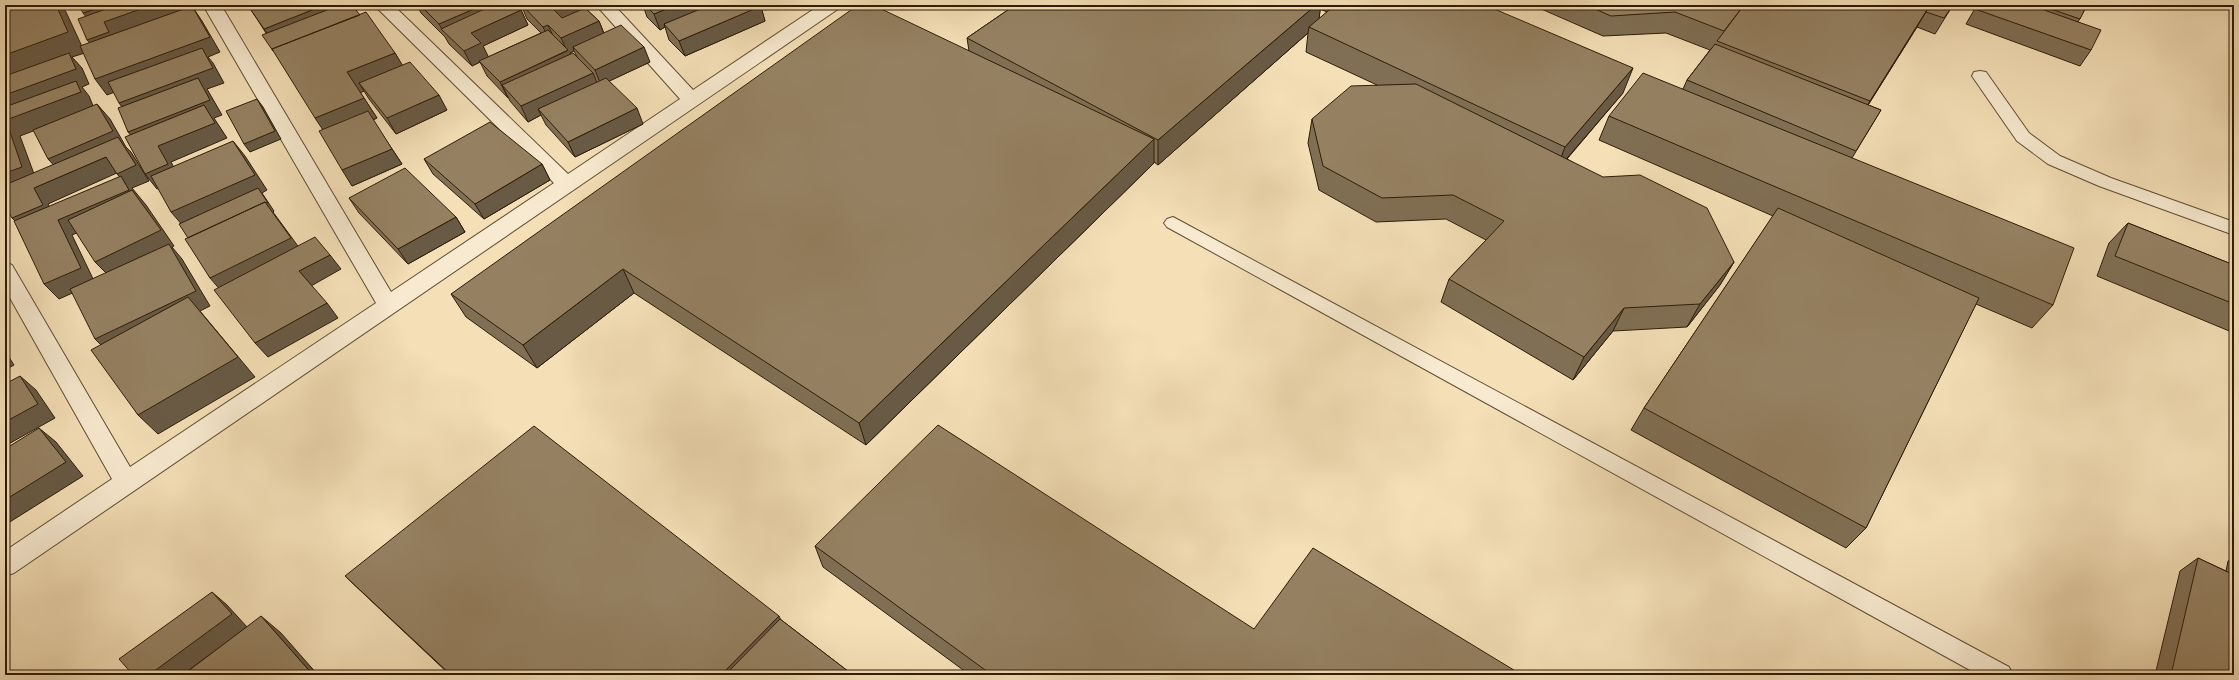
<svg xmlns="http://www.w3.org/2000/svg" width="2239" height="680" viewBox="0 0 2239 680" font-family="Cardo,serif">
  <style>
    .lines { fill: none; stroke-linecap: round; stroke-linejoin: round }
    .lane-casing { stroke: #604d33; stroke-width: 2 }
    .street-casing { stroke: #604d33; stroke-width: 2 }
    .lane { fill: #f8ead0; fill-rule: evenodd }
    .street { fill: #f8ead0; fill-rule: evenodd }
    .wall { fill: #806f54; stroke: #2e1c07; fill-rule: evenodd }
    .shaded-wall { fill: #685a45; stroke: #2e1c07 }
    .building { fill: #958162; stroke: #2e1c07 }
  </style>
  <rect width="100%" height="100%" fill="#f4dfb6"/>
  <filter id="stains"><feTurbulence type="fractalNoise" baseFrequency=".005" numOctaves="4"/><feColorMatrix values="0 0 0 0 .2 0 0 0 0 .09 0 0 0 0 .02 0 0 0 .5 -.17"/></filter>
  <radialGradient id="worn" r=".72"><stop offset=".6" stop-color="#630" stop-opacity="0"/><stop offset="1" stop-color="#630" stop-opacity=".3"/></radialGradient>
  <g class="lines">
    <g class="lane-casing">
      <path id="lane" d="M1980,71L1986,72L2029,133L2060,156L2111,178L2234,222V235L2099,186L2048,164L2017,141L1972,76L1974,72Z
        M1173,217L2009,667L2013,675H1979L1167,227L1164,223L1167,219Z"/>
    </g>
    <g class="street-casing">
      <path id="street" d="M203,5H221L391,292L554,183L374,5H393L568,174L680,99L596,5H614L693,90L820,5H841L838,9L14,573L5,576V551L112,479L5,289V262L12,265L130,467L376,303Z"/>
    </g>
    <use href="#lane" class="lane"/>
    <use href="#street" class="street"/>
  </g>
  <path class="wall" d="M248,5L325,11L360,15L395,53L402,65L447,110L396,134L369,99L364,91L360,92L377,118L373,120L402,164L352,186L323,130L266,33Z
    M417,5H515L521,10L528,25L483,46L488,57L541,33L527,19L522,7L520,5H594L595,7L587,10L599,21L604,33L650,62L609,81L643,124L575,157L546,125L541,115L528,122L510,101L508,97V98L487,76L480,62L472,66L449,44L445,37L421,13ZM574,51L577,57L570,55V53Z
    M643,5H760L765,21L685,56L669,40L665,27L660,30L647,17Z
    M760,5H778L765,10Z
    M1015,5H1485L1623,93L1567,159L1734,262L1720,285L1687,327L1613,331L1573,380L1441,302L1449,279L1486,240L1446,219L1376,222L1319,190L1308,143L1312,119L1377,85L1306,52L1308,33L1158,165L1154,162V163L866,445L634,293L537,368L466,317L451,294L969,51L967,38ZM1320,9L1327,12L1319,19Z
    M1537,5H1953L1935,34L1917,27L1868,105L1881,110L1852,158L2053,305L2032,328L1976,304L1866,528L1846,548L1631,430L1644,408L1773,216L1599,140L1609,116L1683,89L1687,80L1710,50L1666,33L1603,36L1539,8Z
    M1977,5H2087L2078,22L2091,50L2080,66L1966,24Z
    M424,159L542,164L550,180L484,219L433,174Z
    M349,198L456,217L465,232L408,264L359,213Z
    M2128,223L2234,265V333L2097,276L2109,243Z
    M815,546L1254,629L1522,675H970L823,567Z
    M2234,557V663L2232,675H2155L2180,571L2198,558L2226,571L2228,561Z
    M345,576L780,619L853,675H450L366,596Z"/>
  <path class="shaded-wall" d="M15,5H65L66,8L64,9L66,12L85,53L72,57L82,68L89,84L82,87L89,96L94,108L20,136L37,182L5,193V55Z
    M107,5H198L199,7L194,9L202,21L220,52L208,57L213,63L224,83L207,89L222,115L214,118L227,138L171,162L180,179L157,189L145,174L140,147L128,132L131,119L119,103L207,57L107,95L95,79L100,55L87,40L95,28L83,13Z
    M248,5H283L255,16Z
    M483,5H504L443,31L439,24Z
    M559,5H594L595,7L558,23L552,8Z
    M676,5H717L664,24L665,27L660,30L654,14Z
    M764,5H778L765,10Z
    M1316,5H1321L1318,25L1309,27L1308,33L1158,165V140Z
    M1930,5L1917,27L1855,126L1870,101Z
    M322,6L331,22L274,44L264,29Z
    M761,6L765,21L685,56L679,41Z
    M521,10L528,25L483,46L489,58L479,61L480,62L472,66L464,51L471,33Z
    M599,21L605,37L573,47L574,51L570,53L575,66L502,85L508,97V98L500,82L567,51L561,38Z
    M548,25L555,40L550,42L543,27Z
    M644,47L650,62L601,85L595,70Z
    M395,53L407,73L359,83L364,91L360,93L347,72Z
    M1633,68L1623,93L1556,171L1565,147Z
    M593,73L599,88L538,109L541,115L528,122L521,106Z
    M439,95L447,110L396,134L387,118Z
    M364,98L377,118L329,139L315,118Z
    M257,99L263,107L281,139L250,152L244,144Z
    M97,104L110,119L126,147L131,152L149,181L132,188L146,205L174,246L172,247L182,259L210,306L200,311L255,377L158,434L138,415L110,354L95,339L110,277L95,262L142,205L72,235L95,283L59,299L44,284L58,220L126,184L117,174L124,147L62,174L48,159Z
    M637,108L643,124L575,157L568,142Z
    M1154,139V163L866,445L859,423Z
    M233,141L245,156L267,190L262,193L274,211L273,212L303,253L223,293L210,278L184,227L171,212Z
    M392,149L402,164L352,186L342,170Z
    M106,157L119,172L48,204L57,220L27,233L12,218L34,188Z
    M542,164L550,180L484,219L475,204Z
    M456,217L465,232L408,264L398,249Z
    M330,255L341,269L311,286L299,271Z
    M1734,262L1720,285L1687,327L1700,304Z
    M623,269L634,293L537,368L523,345Z
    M327,303L338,318L268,357L255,343Z
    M1624,308L1613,331L1573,380L1584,357Z
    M5,351L14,365L5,370Z
    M20,376L36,390L55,418L5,446V422Z
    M39,428L56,442L83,476L5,525V500Z
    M212,592L227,605L247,627L182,675H149Z
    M261,616L281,633L318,675H313Z
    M779,616L788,636L750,675H721Z"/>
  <path class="building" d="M5,5H10L5,7Z
    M10,5H56L68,32L5,55V7Z
    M79,5H107L83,13Z
    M117,5H152L104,22L109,32L87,40L78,19Z
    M264,5H321L322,6L264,29L251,10Z
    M340,5H352L360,15L272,49L273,51L262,35Z
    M420,5H483L439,24Z
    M493,5H515L521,10L471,33L481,43L464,51L441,29Z
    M522,5H559L552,8L562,18L585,8L599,21L561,38L548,25L543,27Z
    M645,5H676L654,14Z
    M710,5H760L761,6L679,41L664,24Z
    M858,5H873L1154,139L859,423L623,269L523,345L451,294Z
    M1015,5H1316L1158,140L967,38Z
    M1335,5H1485L1633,68L1565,147L1309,27Z
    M1586,5H1744L1724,31L1675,12L1611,16Z
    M1744,5H1930L1870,101L1717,41Z
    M1930,5H1953L1944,18L1926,12Z
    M1978,5H2030L2101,30L2091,50L1975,9Z
    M2039,5H2087L2080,19Z
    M192,6L210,37L95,79L80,46Z
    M366,12L395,53L347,72L364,98L315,118L272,49Z
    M621,25L644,47L595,70L573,47Z
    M548,30L568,50L500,82L479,61Z
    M1715,44L1881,110L1856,151L1687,80Z
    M202,48L213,68L119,103L108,82Z
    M69,53L76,69L5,95V76Z
    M573,53L593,73L521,106L502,85Z
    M410,62L439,95L387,118L359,83Z
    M1643,73L2074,248L2053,305L1609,116Z
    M198,78L210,100L128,132L118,108Z
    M606,78L637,108L568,142L538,109Z
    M76,81L81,92L6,120L22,167L5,173V107Z
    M1416,84L1603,177L1640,175L1707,208L1734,262L1700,304L1624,308L1584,357L1449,279L1504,221L1453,195L1382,198L1323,166L1312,119L1351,86Z
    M257,99L275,131L244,144L226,111Z
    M97,104L113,131L48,159L33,130Z
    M204,105L215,123L158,146L168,164L145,174L125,137Z
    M368,111L392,149L342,170L319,131Z
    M490,122L542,164L475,204L424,159Z
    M118,137L136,165L117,174L106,157L34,188L43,205L12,218L5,205V185Z
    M233,141L255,175L171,212L151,176Z
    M405,168L456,217L398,249L349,198Z
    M121,176L129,190L58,220L81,268L44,284L14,221Z
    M258,188L268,203H267L265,202L188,238L179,224Z
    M132,190L161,230L95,262L68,220Z
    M265,202L291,238L210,278L185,239Z
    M1778,208L1979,298L1866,528L1644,408Z
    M2128,223L2234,265V304L2115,256Z
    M315,237L330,255L299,271L327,303L255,343L214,290Z
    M169,244L196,291L95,339L70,289Z
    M188,297L238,357L138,415L91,350Z
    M20,376L38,404L5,422V384Z
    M938,425L1254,629L1313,548L1522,675H992L815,546Z
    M534,426L779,616L721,675H451L345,576Z
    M39,428L66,462L5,500V449Z
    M2198,558L2234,575V663L2232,675H2171Z
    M212,592L232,614L149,675H133L119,659Z
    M261,616L313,675H183Z
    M780,619L853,675H725Z"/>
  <rect width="2239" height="680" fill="none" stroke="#f4dfb6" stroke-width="20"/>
  <rect x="6" y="6" width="2227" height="668" fill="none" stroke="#2e1c07" stroke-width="2"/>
  <rect x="10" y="10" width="2219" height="660" fill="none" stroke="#2e1c07"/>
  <rect width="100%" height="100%" filter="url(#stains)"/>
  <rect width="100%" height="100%" fill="url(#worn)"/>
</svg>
